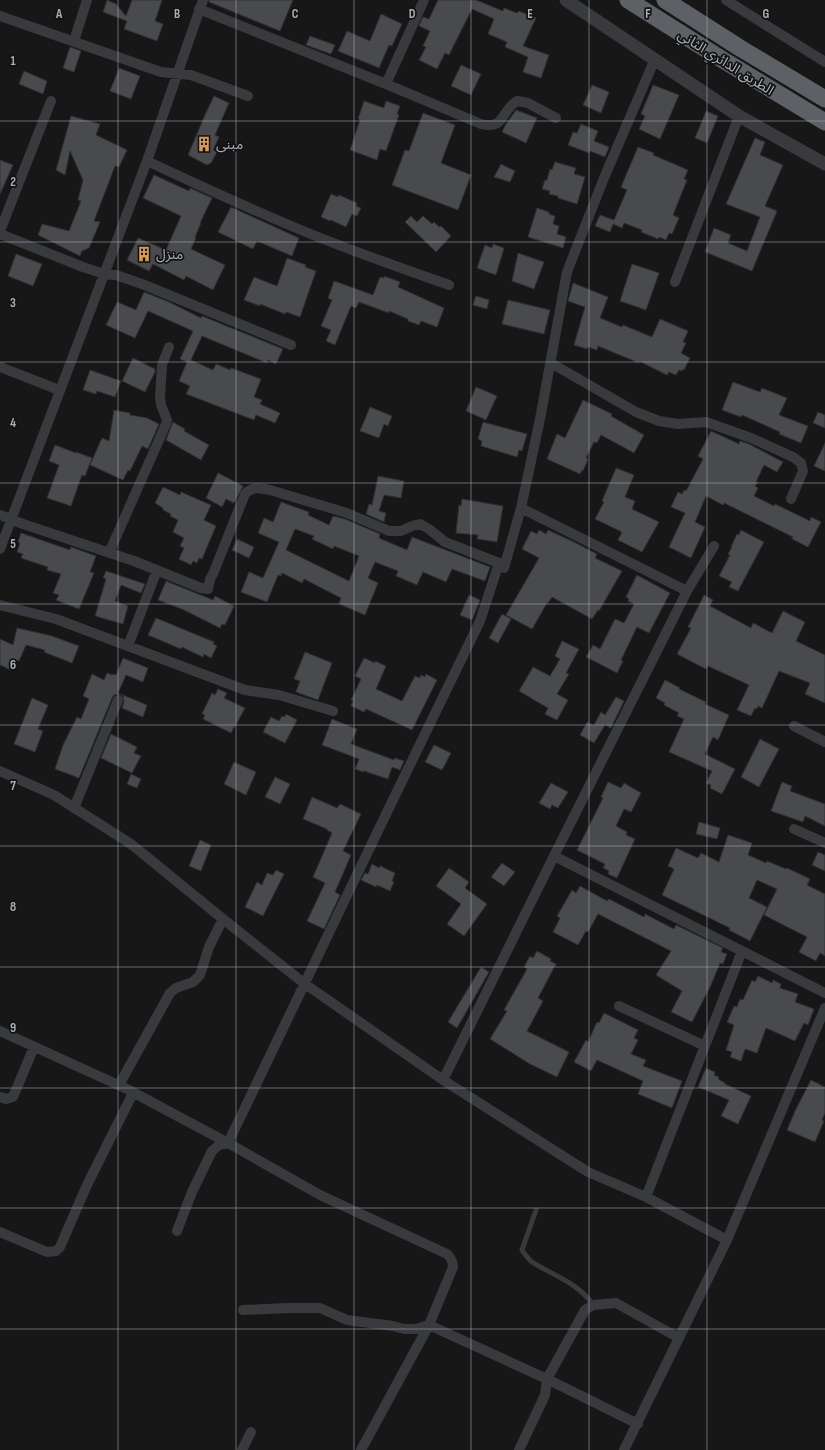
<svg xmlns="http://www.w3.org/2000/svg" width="825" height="1450" viewBox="0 0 825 1450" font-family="'Sofia Sans Condensed','Noto Sans Arabic',sans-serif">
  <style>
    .building { fill: #494a4d; stroke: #313134; fill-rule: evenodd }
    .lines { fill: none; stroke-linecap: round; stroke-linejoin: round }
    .service { stroke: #383a3d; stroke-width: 5 }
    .minor { stroke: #383a3d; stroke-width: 10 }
    .tertiary { stroke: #383a3d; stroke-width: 13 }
    .trunk { stroke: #5d6065; stroke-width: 17 }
    .grid { fill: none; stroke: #aab0b7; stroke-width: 1; stroke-opacity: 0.55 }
    .labels { text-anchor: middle; stroke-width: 3.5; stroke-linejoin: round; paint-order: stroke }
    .street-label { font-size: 14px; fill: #aab0b7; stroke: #121214 }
    .poi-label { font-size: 14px; fill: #aab0b7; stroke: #121214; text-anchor: start }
    .grid-label { font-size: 13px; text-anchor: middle; font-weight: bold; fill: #aab0b7; stroke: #121214; stroke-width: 3.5; stroke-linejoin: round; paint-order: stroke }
  </style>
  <rect width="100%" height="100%" fill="#171718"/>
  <path class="building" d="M107,0L116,4L126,16L132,0H162L155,21L163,24L157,41L124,29L127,21L103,12Z
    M209,0H293L280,31L209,2Z
    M438,0H476L503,11L504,8L517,13L519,11L536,18L523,46L549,55L541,78L523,72L528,57L505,47L507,42L488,34L494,19L472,9L449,55L445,53L437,69L419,60L426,47L423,46L430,31L419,26L423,17L429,19Z
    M381,14L402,24L392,46L389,45L379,68L338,51L347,31L370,41Z
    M310,36L335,45L331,54L306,45Z
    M70,47L81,51L74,72L63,68Z
    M461,65L481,74L471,95L451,86Z
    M119,68L140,76L131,99L110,91Z
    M24,71L47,81L43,94L19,84Z
    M592,85L609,92L601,113L583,105Z
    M653,85L679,95L660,139L639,129L645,116L641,114Z
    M214,96L229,103L215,135L219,137L213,150L217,152L211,163L207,165L188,155L205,115Z
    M364,101L384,108L386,101L400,106L397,114L399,115L386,151L380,149L377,160L350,150L360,120L358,119Z
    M516,110L537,118L526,143L502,132L506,124Z
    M706,111L718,116L707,143L695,138Z
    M423,113L455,125L441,163L471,175L458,210L392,185L405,150L409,151Z
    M71,116L100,124L96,135L127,150L119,167L115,166L94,221L100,222L89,248L82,251L80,256L38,235L42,224L69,231L81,201L78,200L83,180L70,151L65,175L56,170Z
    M581,124L598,131L594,141L609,147L605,157L590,151L589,153L568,145L573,132L577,133Z
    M755,138L765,142L760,155L783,165L765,206L777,211L752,271L705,252L714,228L731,235L728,243L747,251L760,217L726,204Z
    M638,147L654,153L653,155L688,170L684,179L687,180L673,215L679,218L672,234L669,233L666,240L659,237L658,239L641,232L642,230L624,223L622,228L613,224L610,232L595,226L600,215L614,220L627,190L621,187Z
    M0,160L13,165L0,194Z
    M555,162L576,168L574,174L585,177L577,204L558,198V196L549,194L550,191L542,189L545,180H547L550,169L552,170Z
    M501,164L515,171L510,182L494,177Z
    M154,175L189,191L190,188L212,198L200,223H201L195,237L196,238L191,249L225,265L213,290L186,276L184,280L153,264L149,271L127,260L138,238L166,250L181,216L143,198Z
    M331,194L338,197L339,195L357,203L356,206L361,208L357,216L352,214L346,227L331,220L330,221L321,217Z
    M231,207L299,238L292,256L257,241L253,249L218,232Z
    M537,208L549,212V214L555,216L553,224L559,226L557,234L566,237L563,248L528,237Z
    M411,216L417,222L423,216L432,224L434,222L439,227L441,226L451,236L436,252L405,222Z
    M493,244L504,248L496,275L477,268L485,245L492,248Z
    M518,253L544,262L534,289L512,281Z
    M16,254L42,264L33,286L8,276Z
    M287,258L306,265L305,267L316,271L300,317L286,312L285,314L260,304V306L244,300L254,277L277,286Z
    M632,264L659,273L646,310L620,301Z
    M384,276L400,282L398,287L444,308L437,327L421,321L419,325L408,321V319L389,311V313L359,302L356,308L351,306L335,345L326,341L331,330L321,326L332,300L328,298L334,281L373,295L380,277L384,278Z
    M573,283L608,297L600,318L622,327L623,325L652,337L660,319L688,331L683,342L686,343L681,353L690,358L684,370L683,369L682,371L679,370L676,375L669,372L667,375L639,361V363L598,346L597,350L588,347L587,349L574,345L585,307L568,301Z
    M144,292L169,302L201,318L202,316L283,349L276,364L268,360L267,363L202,336L191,360L213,370L216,364L230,370L231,368L261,379L254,397L262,400L260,404L280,413L275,423L256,415L254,420L186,394L190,386L179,381L187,362L180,359L193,331L148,311L135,338L106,325L117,302L136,310Z
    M476,296L489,300L487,309L473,305Z
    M508,300L550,310L544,334L502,324Z
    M133,358L155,369V372L145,392L122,381Z
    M90,370L121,381L115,397L97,391L96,394L83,390Z
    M733,382L760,392L762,388L787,398L779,415L808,426L801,443L779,434L780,432L742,415L741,417L722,410Z
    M476,387L497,396L486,420L466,411Z
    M583,400L612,414L611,416L644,435L634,453L601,435L597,443L594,442L586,458L588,459L583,471L582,470L580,474L547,459L557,434L565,438Z
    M370,407L392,416L388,426L384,424L379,438L360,431Z
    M114,410L130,413V415L147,418L159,424L148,449L142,446L130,471L128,470L123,480L90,465L102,438L109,441Z
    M818,412L825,415V428L813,423Z
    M173,422L185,429L184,431L209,445L201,460L166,440Z
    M483,422L527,434L522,451L519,450L517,457L481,446L482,441L478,439Z
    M711,431L739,444L740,441L749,444L783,462L777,472L764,465L756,482H758L755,486L758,488L754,496L774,506L775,504L810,521L811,517L821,522L808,547L792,539L793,537L724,503L723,505L706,496L695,522L705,527L691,558L669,547L685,513L671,507L678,492L682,494L684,490L686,491L703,459L698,456Z
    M825,443V471L814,466Z
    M55,445L76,453V452L92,458L85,476L82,475L71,506L47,498L59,465L49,461Z
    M616,468L634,475L625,497L635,501L632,509L659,522L642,552L618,540L622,532L595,519L604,502L602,501Z
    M218,473L243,486L234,503L226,499L222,507L206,498Z
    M378,476L404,481L401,498L384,495L379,511L386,513L384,522L366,514L369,504L372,505Z
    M163,487L180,495L181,492L211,505L204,520L216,526L202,559L199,558L197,563L193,561L191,565L179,559L184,548L180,546L184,538L173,532L178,520L170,516L171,514L163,510V508L155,503Z
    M462,499L503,506L497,542L477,539L478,535L456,533L459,505L461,506Z
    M281,502L309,512L308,515L329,525L333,516L345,519L380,534L379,538L407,550L412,537L490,567L485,581L452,569L446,582L423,572L417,585L396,576L398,571L375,562L368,578L378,583L365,615L339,604L341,598L304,579L302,583L282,573L281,576L278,575L267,602L241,592L249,572L263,578L279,542L258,533L264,518L273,522ZM295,529L314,536L312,539L333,549L334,546L359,556L349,581L286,550Z
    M539,530L546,534L548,530L576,543L597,554L595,558L622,571L599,611L598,610L592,619L552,597L548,603H547L532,629L506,615L539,558L522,549L531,531L537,534Z
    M741,530L764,542L738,591L729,587L732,582L719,576L730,555L728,554L732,547H731L737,534L739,535Z
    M21,533L70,550L71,547L96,556L90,572L94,573L79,609L56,600L59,595L53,593L61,574L47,570L48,567L21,558L23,554L17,552L20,543L18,542Z
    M237,539L254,547L249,558L232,550Z
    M106,571L145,584L141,593L121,585L115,601L128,606L123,624L95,616L106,579L103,578Z
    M637,575L670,593L649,633L637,627L621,660L623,661L617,673L586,657L593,645L600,649L615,619L624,623L634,604L628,601L629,599L626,597Z
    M166,581L213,600L215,596L234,606L225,625L222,624L220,628L182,609L158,600Z
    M469,595L480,600L472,620L460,615Z
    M704,595L713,600L710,606L751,628L753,623L772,633L783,611L805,622L796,641L825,655V703L805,694L810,683L779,671L762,708L758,706L757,709L755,708L751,716L737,710L749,685L708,666L706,669L677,654L691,628L688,627Z
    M502,614L511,619L498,643L489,638Z
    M156,618L214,642L213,644L217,646L211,658L204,654L203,657L182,647L181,649L148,635Z
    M17,628L52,636L79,646L72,663L44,652L45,650L26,645L19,661L15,660L11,670L0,665V639L13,645Z
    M562,641L579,649L566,673L569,674L557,694L568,700L557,720L545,714L548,708L519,691L533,667L550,676L560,659L555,656Z
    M305,652L332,663L318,700L296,692L300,681L294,679Z
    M123,658L148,668L143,682L126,675L118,693L147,705L143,717L122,708L124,702L123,696L120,694L114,695L112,698L79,778L55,769L63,745L77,717L81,719L89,699L83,696L92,674L104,680L107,673L112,675L113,674L116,675Z
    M364,658L375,663V661L386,666L376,689L402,701L415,676L420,678L421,675L425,677L426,674L437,680L412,730L366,709L364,712L351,706L353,701L351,700L361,679L355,676Z
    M665,680L680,688L679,689L706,702L705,704L729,715L718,740L713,737L705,754L735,769L722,794L710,788L711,785L706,783L712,771L669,752L684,719L677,716L679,713L664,705L665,703L656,698Z
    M218,689L227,693L224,698L245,708L235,727H234L231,733L203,719L205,715L202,714L212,693L215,695Z
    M616,697L624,701L611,728L605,725L594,743L580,735L587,722L594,725L601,712L605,715Z
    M32,698L48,705L38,729L43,731L35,752L14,744Z
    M286,714L297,720L285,743L263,732L271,717L279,721L282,716L285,717Z
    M332,719L357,729L351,744L394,760L395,758L404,761L400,770L392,767L388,779L364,771L363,772L355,769L359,759L322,745Z
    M111,734L137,747L134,753L141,756L132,773L101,758Z
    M760,739L779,749L759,787L741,777Z
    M434,745L451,753L442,770L425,762Z
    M234,762L256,772L246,795L224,784Z
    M131,774L141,779L137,788L127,784Z
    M275,777L290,784L280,804L265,797Z
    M608,782L621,788L624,783L641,793L631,812L624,809L616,826L627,832L626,835L635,839L617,878L608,874L609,871L603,868L605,864L577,850L603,798L601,797Z
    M782,782L792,786L790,791L825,804V826L805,816L803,822L771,811Z
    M551,783L568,792L558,808L552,805L550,809L539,803Z
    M312,797L337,808L340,804L361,814L343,851L351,855L335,892L340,895L324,929L307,921L325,883L313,877L332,833L327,830V829L303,819Z
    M699,822L720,828L717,839L696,834Z
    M728,835L752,843L748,855L766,863L767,861L786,869L787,868L810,879L807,885L825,894V956L820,953L816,961L799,952L807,937L764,915L777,889L757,880L749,898L767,907L750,941L729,930L730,928L662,895L674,869L668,866L676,848L698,858L701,853L719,862Z
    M200,840L211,845L201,871L189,866Z
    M818,852L825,855V871L812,865Z
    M502,863L515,872L504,886L491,877Z
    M372,864L379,868L380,866L395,873L392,881L394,882L390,891L377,885L376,887L361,880L365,873L368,874Z
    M449,868L469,882L465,888L487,904L464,936L447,924L461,904L436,886Z
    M276,870L284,874L263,916L245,907L257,882L262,885L267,873L273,875Z
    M580,886L607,901L609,899L644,917L645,914L674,929L676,925L723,948L721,952L727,954L723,964L720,963L711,985L692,1022L671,1012L682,991L656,975L671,951L598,914L588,932L586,931L578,945L553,932L560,918L557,916L572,890L576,893Z
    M537,951L551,959L550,961L556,964L538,998L543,1001L527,1031L569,1052L557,1077L530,1064L490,1039L507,1011L504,1010L527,969L524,967L530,956L533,958Z
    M481,967L489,972L457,1028L448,1022Z
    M758,976L772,983L773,980L781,984L780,988L798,994L795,1002L814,1009L808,1025L804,1023L795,1041L766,1028L757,1053L745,1049L741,1061L730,1057L732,1052L726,1050L734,1025L727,1022L734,1006L737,1007L740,999L743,1000L752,980L755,982Z
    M604,1013L638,1030L634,1038L638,1040L631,1054L646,1060L643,1066L682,1081L672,1108L638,1094L643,1081L597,1060L591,1071L574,1062L586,1040L588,1042L597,1022L599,1023Z
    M706,1068L715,1072L714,1075L719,1077L718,1079L725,1083V1084L751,1096L738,1124L721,1116L729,1100L698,1087Z
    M811,1080L825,1087V1113L822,1120L824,1121L815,1142L787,1130L796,1109Z"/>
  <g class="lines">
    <path class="service" d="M536,1210L522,1250C525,1254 528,1259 532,1262C552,1275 579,1283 593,1305"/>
    <path class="minor" d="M726,0L825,62
      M199,9L386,84L481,124C506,130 500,111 517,101L528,103L556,118
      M0,16L161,72L191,75L248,96
      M74,41L87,0
      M386,84L424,0
      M147,161C196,184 246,207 296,228C346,249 398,267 449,285
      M0,231L51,101
      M0,234L83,267L104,274L116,275L142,284L291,345
      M675,282L739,116
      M551,363L636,412L659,421L678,424L706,422L751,438L793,457L801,463L803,471L791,499
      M0,367L59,390
      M521,508L687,591
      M0,515L23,524L134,561L201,588L208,589L210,579L213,574L245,494C252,486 261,488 270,490L347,513L389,531H401L412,526L420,524L429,529L445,542L499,563
      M0,549L147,161L203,0
      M109,553L166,424L167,420L161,405L160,397L162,365L169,347
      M0,605L56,619L245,690L279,695L333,711
      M128,646L157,570
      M794,726L825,742
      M0,771L54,795L131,844L223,919L305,984L443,1080L588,1172L646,1197L727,1240
      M74,808L118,700
      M794,829L825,843
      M554,856L825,993
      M619,1006L705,1046
      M0,1031L127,1089L228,1143L320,1195L447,1254C451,1258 453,1261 453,1267L429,1325L361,1450
      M443,1080L554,856L687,591L714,546
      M119,1085L170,993L176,988L193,982L200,975L209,947L223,919
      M0,1097L6,1099L13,1097L34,1047
      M646,1197L742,951
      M177,1231L192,1192L212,1151L219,1145L228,1143L388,810L480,621L499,563L504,568L521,508L540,419L567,272L604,178L655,59
      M0,1232L47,1252L56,1251L60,1247L87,1185L133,1093
      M243,1310L289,1308H320L347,1320L393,1326L404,1329H416L429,1325L547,1379L638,1424
      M242,1450L251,1432
      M519,1450L545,1395L547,1379L585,1310L593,1305L616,1303L679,1338
      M624,1450L727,1240L825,1008"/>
    <path class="tertiary" d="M566,0L739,116L825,164"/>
    <path class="trunk" d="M628,0L723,60L825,122
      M665,0L740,48L825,99"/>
  </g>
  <path class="grid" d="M118,0V1450M236,0V1450M354,0V1450M471,0V1450M589,0V1450M707,0V1450M0,121H825M0,242H825M0,362H825M0,483H825M0,604H825M0,725H825M0,846H825M0,967H825M0,1088H825M0,1208H825M0,1329H825"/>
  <defs>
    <g id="building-bare" transform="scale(1.2)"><path d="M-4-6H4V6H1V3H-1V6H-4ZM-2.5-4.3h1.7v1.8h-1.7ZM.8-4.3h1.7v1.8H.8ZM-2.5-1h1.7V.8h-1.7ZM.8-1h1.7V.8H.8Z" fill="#de9a49" stroke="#121214" stroke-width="2.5" paint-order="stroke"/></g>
  </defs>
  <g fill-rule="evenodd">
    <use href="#building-bare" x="204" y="144"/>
    <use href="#building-bare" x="144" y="254"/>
  </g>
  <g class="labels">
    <g class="street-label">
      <text transform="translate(726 62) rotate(32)" y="5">الطريق الدائري الثاني</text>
    </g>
    <g class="poi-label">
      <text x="216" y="149">مبنى</text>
      <text x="156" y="259">منزل</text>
    </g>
  </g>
  <g class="grid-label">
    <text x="59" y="18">A</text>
    <text x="177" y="18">B</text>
    <text x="295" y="18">C</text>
    <text x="412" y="18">D</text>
    <text x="530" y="18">E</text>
    <text x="648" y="18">F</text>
    <text x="766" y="18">G</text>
    <text x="13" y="65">1</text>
    <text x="13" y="186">2</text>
    <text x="13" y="307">3</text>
    <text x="13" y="427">4</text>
    <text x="13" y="548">5</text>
    <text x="13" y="669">6</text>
    <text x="13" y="790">7</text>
    <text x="13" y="911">8</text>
    <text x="13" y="1032">9</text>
  </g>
</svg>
